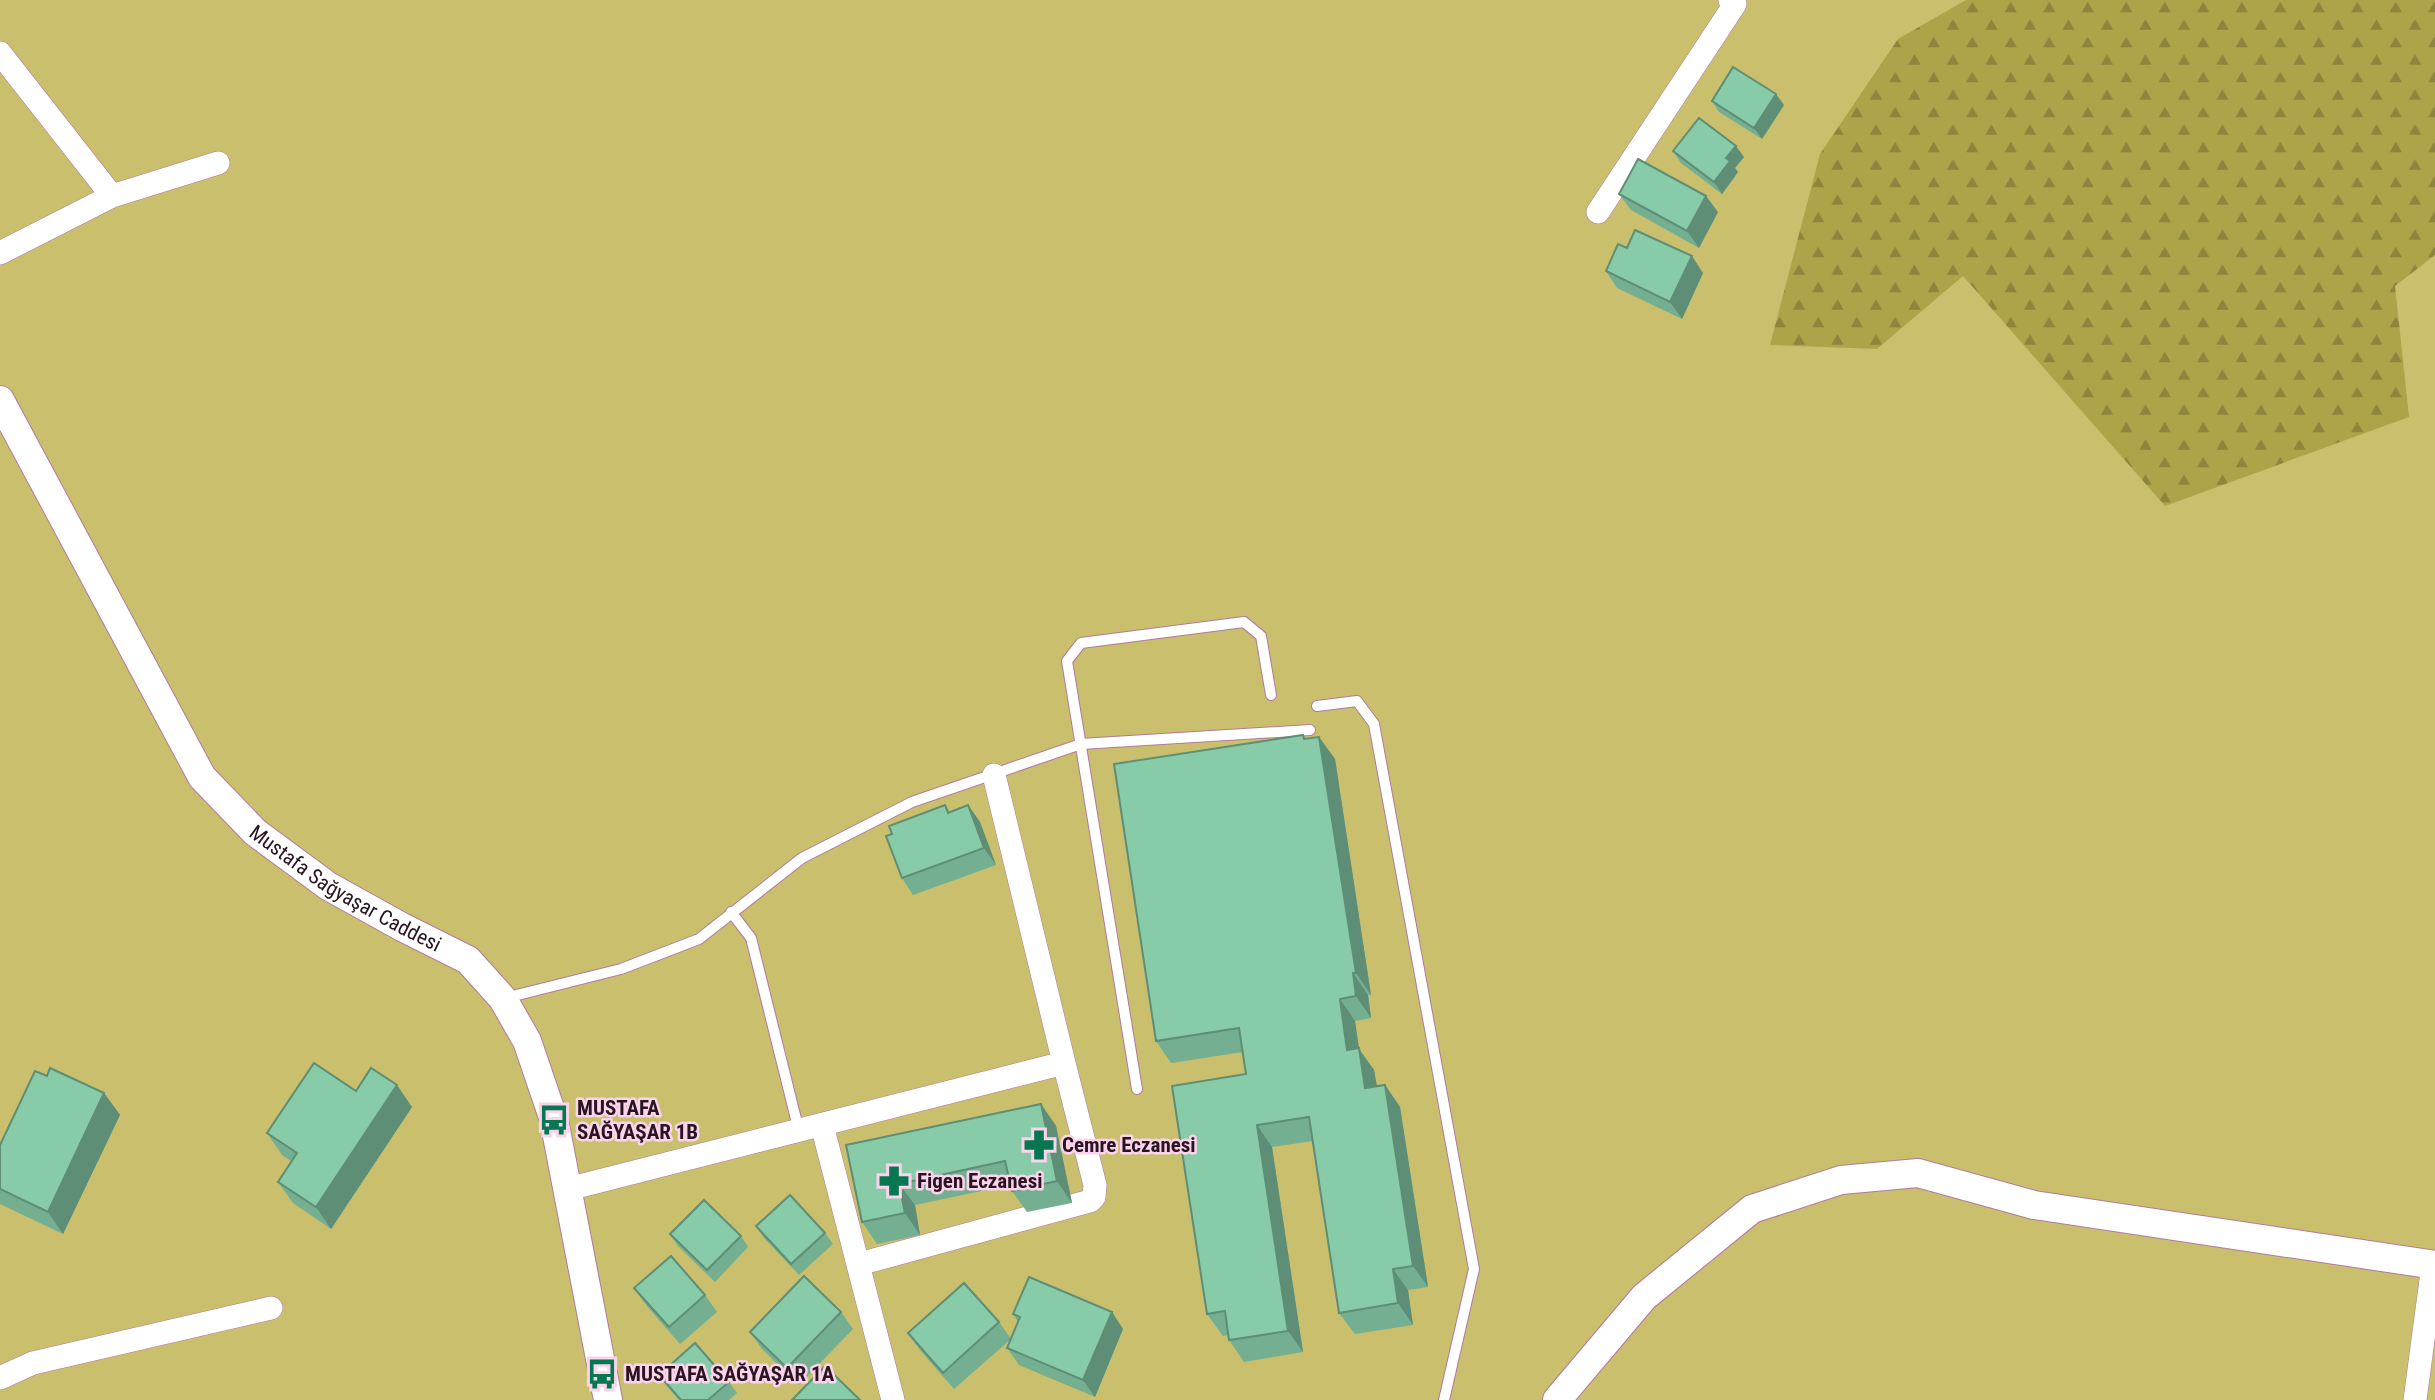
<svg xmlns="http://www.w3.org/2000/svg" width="2435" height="1400" viewBox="0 0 2435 1400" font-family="'Roboto Condensed',sans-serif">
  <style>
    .green { fill: #c9bf6d }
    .forest { fill: url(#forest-firs) }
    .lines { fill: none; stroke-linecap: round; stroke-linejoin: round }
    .service-casing { stroke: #b37a9d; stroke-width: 12 }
    .minor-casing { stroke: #b37a9d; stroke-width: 24 }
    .tertiary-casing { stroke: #b37a9d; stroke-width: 30 }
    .service { stroke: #fff; stroke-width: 10 }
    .minor { stroke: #fff; stroke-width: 23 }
    .tertiary { stroke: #fff; stroke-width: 28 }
    .wall { fill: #74af91 }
    .shaded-wall { fill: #5e8e76 }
    .building { fill: #87cba9; stroke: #5e8e76; stroke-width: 2 }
    .labels { text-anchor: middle; stroke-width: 5; stroke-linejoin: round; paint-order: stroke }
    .street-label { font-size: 21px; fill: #2a1422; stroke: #fad4ea }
    .poi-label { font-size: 21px; font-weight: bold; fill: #2a1422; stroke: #fad4ea; text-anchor: start }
  </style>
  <defs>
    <pattern id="forest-firs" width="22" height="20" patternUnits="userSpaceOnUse" patternTransform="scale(1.75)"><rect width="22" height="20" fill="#aea348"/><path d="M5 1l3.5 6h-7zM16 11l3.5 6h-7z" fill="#8e843c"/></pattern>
  </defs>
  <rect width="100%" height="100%" fill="#fad4ea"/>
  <path class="green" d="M0,0H2435V1400H0Z"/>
  <path class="forest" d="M1966,0H2435V255L2395,286L2409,417L2165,506L1963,276L1877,349L1770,345L1820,154L1898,39Z"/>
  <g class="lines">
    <g class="service-casing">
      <path id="service" d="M1317,706L1357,701L1374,724L1474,1269L1444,1400
        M731,912L751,938L799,1131
        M505,998L621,969L699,939L802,858L912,802L1081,744L1310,730
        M1137,1089L1067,661L1081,643L1244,622L1261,636L1271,695"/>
    </g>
    <g class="minor-casing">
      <path id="minor" d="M0,53L112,196
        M1598,212L1735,4L1730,0
        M0,253L112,196L218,163
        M822,1125L893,1400
        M568,1189L1064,1063L994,775
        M859,1264L1090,1201L1094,1197L1095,1185L1064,1063
        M0,1378L33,1363L271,1308
        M2415,1400L2433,1265"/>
    </g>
    <g class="tertiary-casing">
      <g id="tertiary">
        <path id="s1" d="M0,400L202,777L255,832L328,886L402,927L468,960L503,999L527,1041L554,1120L608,1400"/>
        <path d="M1557,1400L1644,1297L1752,1209L1841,1180L1918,1173L2034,1205L2435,1265"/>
      </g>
    </g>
    <use href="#service" class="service"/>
    <use href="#minor" class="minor"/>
    <use href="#tertiary" class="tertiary"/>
  </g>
  <path class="wall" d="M1712,101L1784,105L1762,139L1719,112Z
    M1673,151L1744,157L1735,168L1738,172L1722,194L1681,163Z
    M1619,194L1718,212L1699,248L1631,210Z
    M1627,248L1703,273L1682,319L1617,288L1606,271Z
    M1319,737L1335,759L1371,995H1368L1371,1018L1355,1021L1359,1049L1374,1070L1377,1086L1385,1085L1400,1107L1428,1287L1408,1290L1413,1325L1355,1334L1339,1313L1313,1141L1272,1147L1303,1352L1244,1362L1229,1340L1228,1335L1223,1336L1207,1314L1246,1074L1243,1052L1171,1063L1156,1041L1306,739Z
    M945,805L950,812L968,805L980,822L996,865L913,895L902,878L892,834Z
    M47,1076L104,1093L120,1115L63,1234L0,1204V1145Z
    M356,1091L412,1107L331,1229L293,1203L278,1182L291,1161L282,1155L267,1133Z
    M1041,1104L1056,1126L1072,1203L1027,1212L1012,1191L1010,1185L915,1205L920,1235L877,1244L862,1222L846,1145Z
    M756,1226L825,1233L833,1244L799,1275L764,1238Z
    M670,1234L741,1236L748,1247L715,1282L678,1246Z
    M634,1288L705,1295L717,1312L680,1344L646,1305Z
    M841,1312L853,1329L799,1385L762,1349L750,1332Z
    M1112,1312L1123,1329L1095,1397L1019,1365L1007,1348L1018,1322L1013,1314Z
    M999,1322L1011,1339L954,1389L920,1350L908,1333Z
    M659,1375L729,1382L737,1393L729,1400H679L667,1386Z"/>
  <path class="shaded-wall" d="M1776,94L1784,105L1762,139L1754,128Z
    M1736,146L1744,157L1735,168L1738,172L1722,194L1714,182L1726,158Z
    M1706,196L1718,212L1699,248L1687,231Z
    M1692,256L1703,273L1682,319L1670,302Z
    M1319,737L1335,759L1371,995L1356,973Z
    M968,805L980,822L996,865L984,848Z
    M1353,973L1368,995L1371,1018L1356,996Z
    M1340,999L1355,1021L1359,1049L1374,1070L1381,1110L1365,1088L1347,1050Z
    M397,1085L412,1107L331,1229L316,1207Z
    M1385,1085L1400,1107L1428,1287L1413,1266Z
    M104,1093L120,1115L63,1234L48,1212Z
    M1041,1104L1056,1126L1072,1203L1057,1181Z
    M1257,1125L1272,1147L1303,1352L1288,1331Z
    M899,1184L915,1205L920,1235L905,1213Z
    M1393,1269L1408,1290L1413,1325L1398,1303Z
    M1112,1312L1123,1329L1095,1397L1083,1380Z"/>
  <path class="building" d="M1733,67L1776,94L1754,128L1712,101Z
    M1699,118L1736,146L1726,158L1730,161L1714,182L1673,151Z
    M1638,159L1706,196L1687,231L1619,194Z
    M1635,230L1692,256L1670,302L1606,271L1618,244L1627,248Z
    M1303,735L1304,739L1319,737L1356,973H1353L1356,996L1340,999L1347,1050L1359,1048L1365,1088L1385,1085L1413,1266L1393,1269L1398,1303L1339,1313L1309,1117L1257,1125L1288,1331L1229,1340L1225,1311L1207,1314L1172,1086L1246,1074L1239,1028L1156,1041L1114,764Z
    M945,805L948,813L968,805L984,848L902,878L886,836L892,834L889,826Z
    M314,1063L356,1091L371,1068L397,1085L316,1207L278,1182L297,1153L267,1133Z
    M50,1068L104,1093L48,1212L0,1189V1145L35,1071L47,1076Z
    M1041,1104L1057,1181L1012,1191L1005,1161L899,1184L905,1213L862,1222L846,1145Z
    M790,1195L825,1233L791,1264L756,1226Z
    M704,1200L741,1236L707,1270L670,1234Z
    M671,1256L705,1295L669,1327L634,1288Z
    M804,1276L841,1312L787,1368L750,1332Z
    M1029,1277L1112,1312L1083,1380L1007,1348L1020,1317L1013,1314Z
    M964,1283L999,1322L943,1373L908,1333Z
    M695,1343L729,1382L708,1400H681L659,1375Z
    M825,1366L860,1400H792Z"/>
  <defs>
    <g id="bus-bare" transform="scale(2.415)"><path d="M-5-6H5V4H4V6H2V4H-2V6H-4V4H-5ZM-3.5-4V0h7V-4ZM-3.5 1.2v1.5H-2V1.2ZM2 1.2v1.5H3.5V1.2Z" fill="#067751" stroke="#fad4ea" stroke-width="2.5" paint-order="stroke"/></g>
    <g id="pharmacy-bare" transform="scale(2.415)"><path d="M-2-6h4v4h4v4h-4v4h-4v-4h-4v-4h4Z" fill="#067751" stroke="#fad4ea" stroke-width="2.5" paint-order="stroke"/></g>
  </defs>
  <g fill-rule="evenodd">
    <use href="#bus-bare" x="554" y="1120"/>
    <use href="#pharmacy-bare" x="1039" y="1145"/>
    <use href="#pharmacy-bare" x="894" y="1181"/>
    <use href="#bus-bare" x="602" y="1374"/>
  </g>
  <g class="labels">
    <g class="street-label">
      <text dy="7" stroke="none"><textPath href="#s1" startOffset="611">Mustafa Sağyaşar Caddesi</textPath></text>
    </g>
    <g class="poi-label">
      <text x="577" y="1115">MUSTAFA<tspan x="577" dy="24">SAĞYAŞAR 1B</tspan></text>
      <text x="1062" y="1152">Cemre Eczanesi</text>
      <text x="917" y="1188">Figen Eczanesi</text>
      <text x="625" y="1381">MUSTAFA SAĞYAŞAR 1A</text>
    </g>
  </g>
</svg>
